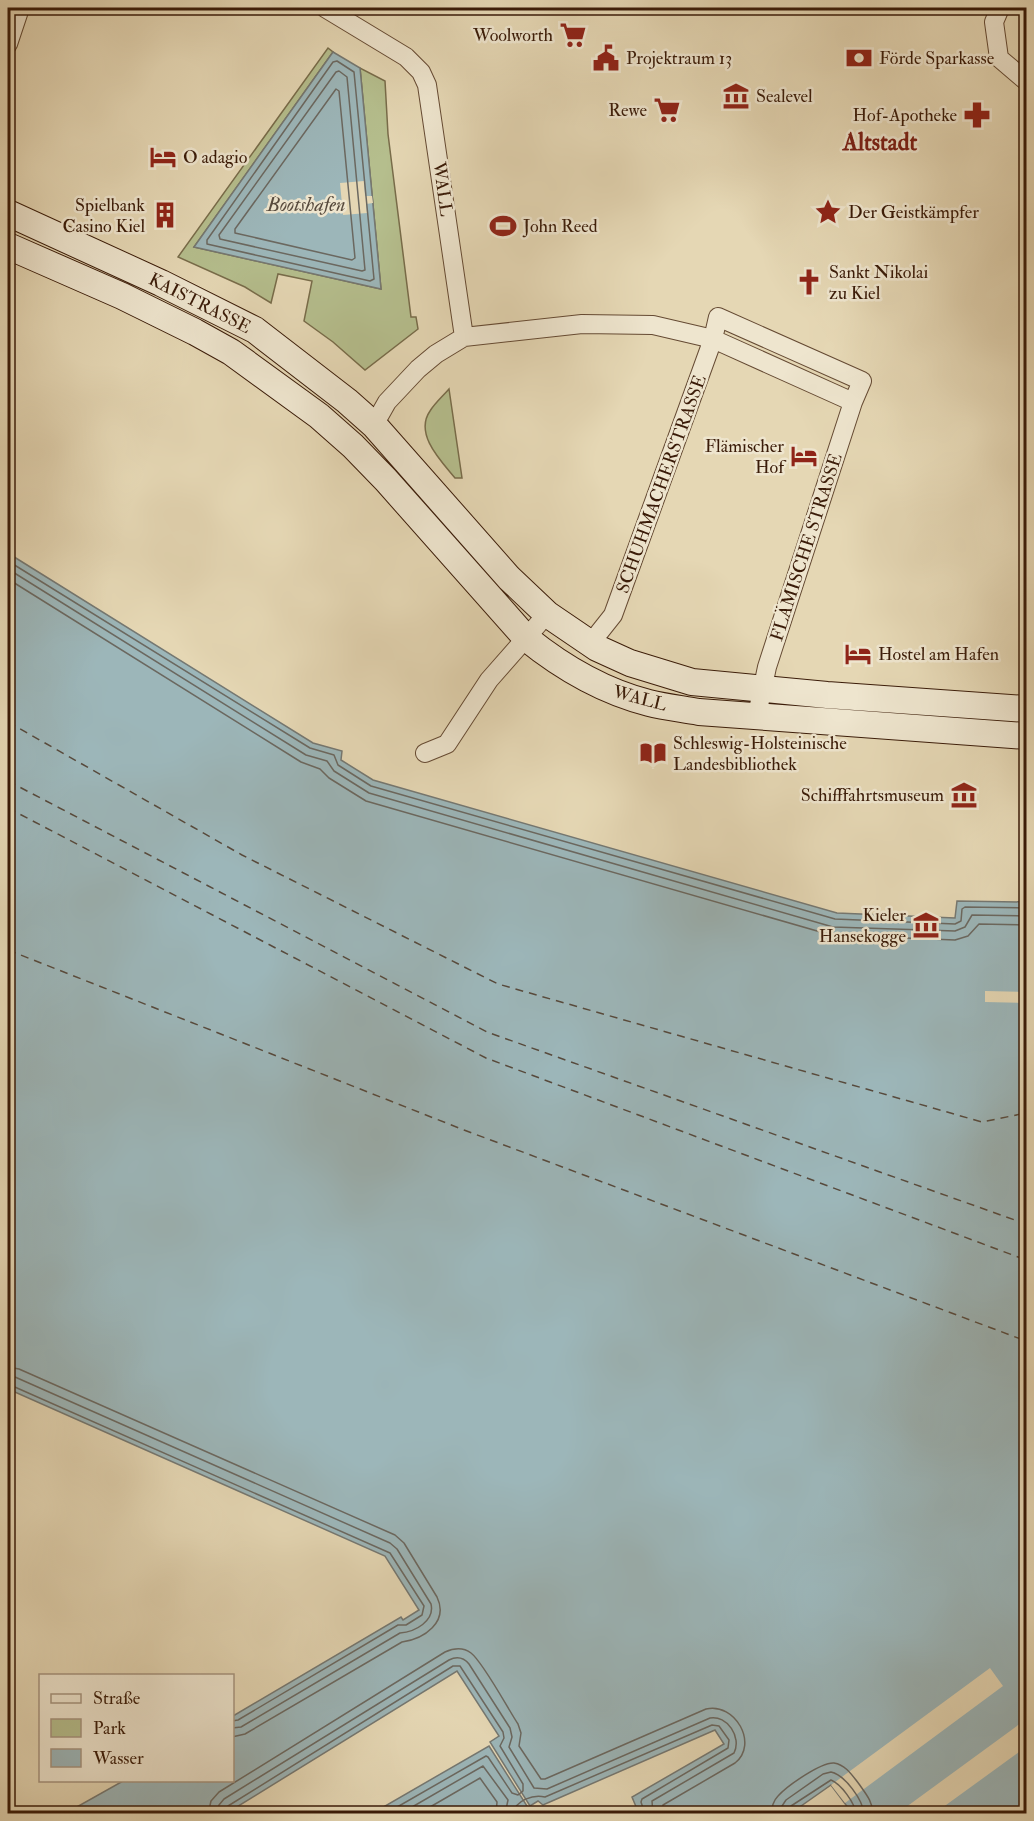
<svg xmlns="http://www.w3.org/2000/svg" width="1034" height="1821" viewBox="0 0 1034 1821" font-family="'IM FELL Double Pica',serif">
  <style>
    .green { fill: #b5be8d; stroke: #786c4a; stroke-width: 1.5 }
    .water { fill: #9cb6b9; stroke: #757872; stroke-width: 1.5 }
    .pier { fill: #e5d7b4 }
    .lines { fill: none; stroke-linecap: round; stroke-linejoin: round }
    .shore { stroke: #6b6860; stroke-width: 1.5 }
    .ferry { stroke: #574a3d; stroke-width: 1.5; stroke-dasharray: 8 6; stroke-linecap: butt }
    .minor-casing { stroke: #654a33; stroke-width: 20 }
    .secondary-casing { stroke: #3a1b08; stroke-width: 28 }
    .minor { stroke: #eee5ce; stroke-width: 18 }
    .secondary { stroke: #eee5ce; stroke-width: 26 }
    .labels { text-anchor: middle; stroke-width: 5; stroke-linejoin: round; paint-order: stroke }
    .poi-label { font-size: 18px; fill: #3a1b08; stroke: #eee5ce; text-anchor: start }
    .street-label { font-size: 18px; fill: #3a1b08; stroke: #eee5ce }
    .water-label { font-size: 20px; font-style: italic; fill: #574a3d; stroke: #eee5ce }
    .district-label { font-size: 24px; font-weight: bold; fill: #7a1f14; stroke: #eee5ce }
  </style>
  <rect width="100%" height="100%" fill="#e5d7b4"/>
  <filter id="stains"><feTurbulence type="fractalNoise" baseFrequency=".00333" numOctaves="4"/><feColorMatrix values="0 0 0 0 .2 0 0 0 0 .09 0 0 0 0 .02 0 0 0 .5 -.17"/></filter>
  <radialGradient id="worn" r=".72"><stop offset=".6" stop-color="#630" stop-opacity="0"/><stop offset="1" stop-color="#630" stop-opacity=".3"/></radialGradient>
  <path class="green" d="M328,48L333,52L194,247L381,289L360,68L385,81L388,134L411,317H416L418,329L365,370L333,342L304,321L312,281L278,274L271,303L245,287L178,257Z
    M449,389L462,478H455C441,461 414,434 430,411C435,403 443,396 449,389Z"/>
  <path class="water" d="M333,52L360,68L381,289L194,247Z
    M11,555L313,743L342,751L341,760L373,780L837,913L955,918L957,901L1026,902V1813H852L831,1785L791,1813L642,1814L637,1809L632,1797L724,1744L715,1730L552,1801L543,1805L538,1801L530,1806L490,1742L499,1736L457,1671L227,1813H66L123,1781L232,1780L233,1716L401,1617L403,1620L419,1610L385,1556L8,1389V560Z
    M489,1746L527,1806L515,1813H373Z"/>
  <path class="pier" d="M364,181L365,196H372L373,203L366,204L367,213L343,215L340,183Z
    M985,991L1026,992V1003L985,1002Z
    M990,1668L1003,1686L845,1803L831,1785Z
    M1025,1720L1026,1747L935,1813H898Z"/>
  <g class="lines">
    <path class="shore" d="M337,61L354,72L374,279L370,281L207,244V240L333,62Z
      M339,71L347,77L365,270L362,271L220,239L219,235L336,72Z
      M336,89L339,91L355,258L352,260L235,233V229Z
      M8,561L310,748L334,755L338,765L371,786L835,919L955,924L961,921L962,909L965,907L1026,908
      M8,569L306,755L327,761L334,771L369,793L833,927L955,931L965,927L972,915L1026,916
      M8,579L301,762L320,769L329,778L366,801L831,935L955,940L968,936L979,924L1026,925
      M8,1367L19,1369L395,1535L404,1543L437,1597C449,1622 424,1639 402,1642L245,1734L232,1737
      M8,1376L15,1377L390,1543L397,1549L431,1604C435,1621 415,1632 400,1633L241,1727L232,1728
      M8,1384L390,1553L424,1606L422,1615L406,1625H398L238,1720L232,1721
      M208,1814L211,1801L219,1792L445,1652C454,1648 463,1647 471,1653C483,1662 508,1709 518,1724L521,1733L519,1746L541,1779H545L706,1709C735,1702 759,1744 735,1763L663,1805L662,1814
      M217,1814L219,1805L224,1799L449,1660C457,1656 464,1658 469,1664L510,1728L512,1737L509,1747L534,1788L547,1789L710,1718C727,1715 742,1737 734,1753L652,1801L653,1814
      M225,1814L228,1806L453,1666H460L503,1732L504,1738L500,1746L523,1784V1791L518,1795L512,1793L488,1757L486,1756L385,1814
      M400,1814L483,1766L508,1800L505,1814
      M418,1814L480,1778L497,1802L496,1814
      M513,1814C515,1800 534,1794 545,1797L712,1725L719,1726L729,1740L728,1748L642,1799L641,1802L645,1814
      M771,1814C772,1807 773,1801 778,1796C787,1786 821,1762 834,1763C846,1765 852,1775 859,1784C866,1794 873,1802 873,1814
      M780,1814L782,1806L786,1800L823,1774L831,1772C845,1775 863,1800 864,1814
      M788,1814L791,1806L831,1780C841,1784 855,1803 856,1814"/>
    <path class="ferry" d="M8,722L242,855L498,984L982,1122L1026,1113
      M8,781L487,1032L1026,1224
      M8,808L486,1058L1026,1260
      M8,950L464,1130L1026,1341"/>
    <g class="minor-casing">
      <path id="minor" d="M325,8L406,57L421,72L427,85L464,337
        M1000,8L994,22L999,58L1026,81
        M8,44L20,8
        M374,425L387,402L418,369L436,354L464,337L582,324L653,325L713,339L853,402
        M590,644L613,615L713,339L718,317L862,381L853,402L767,667L757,715
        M425,753L447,744L489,680L547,614"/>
    </g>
    <g class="secondary-casing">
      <path id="secondary" d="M8,213L161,283L255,330L347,401L374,425L509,578L547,614L597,648L630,663L692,682L827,695L1026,709
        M8,246L122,296L195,332L231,352L319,416L353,446L386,480L526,638C563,668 602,691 649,703C665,707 683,709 699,712L1026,736"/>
    </g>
    <use href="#minor" class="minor"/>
    <use href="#secondary" class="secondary"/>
  </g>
  <defs>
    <g id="supermarket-bare" transform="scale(2.07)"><path d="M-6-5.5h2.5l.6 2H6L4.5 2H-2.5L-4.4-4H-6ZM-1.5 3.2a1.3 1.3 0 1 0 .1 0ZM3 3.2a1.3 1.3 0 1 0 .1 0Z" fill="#8f2418" stroke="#eee5ce" stroke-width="2.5" paint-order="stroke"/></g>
    <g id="civic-bare" transform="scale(2.07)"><path d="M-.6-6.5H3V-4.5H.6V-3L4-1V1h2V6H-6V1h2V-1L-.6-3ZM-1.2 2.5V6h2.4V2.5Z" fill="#8f2418" stroke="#eee5ce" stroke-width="2.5" paint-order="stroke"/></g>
    <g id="bank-bare" transform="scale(2.07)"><path d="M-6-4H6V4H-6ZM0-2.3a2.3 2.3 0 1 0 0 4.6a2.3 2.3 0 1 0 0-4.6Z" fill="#8f2418" stroke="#eee5ce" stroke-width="2.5" paint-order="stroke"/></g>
    <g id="museum-bare" transform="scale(2.07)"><path d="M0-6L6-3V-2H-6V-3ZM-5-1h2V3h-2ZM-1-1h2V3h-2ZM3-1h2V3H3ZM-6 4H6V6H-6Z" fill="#8f2418" stroke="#eee5ce" stroke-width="2.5" paint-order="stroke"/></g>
    <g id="pharmacy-bare" transform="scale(2.07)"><path d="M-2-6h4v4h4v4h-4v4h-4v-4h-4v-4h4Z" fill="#8f2418" stroke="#eee5ce" stroke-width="2.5" paint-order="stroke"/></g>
    <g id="hotel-bare" transform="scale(2.07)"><path d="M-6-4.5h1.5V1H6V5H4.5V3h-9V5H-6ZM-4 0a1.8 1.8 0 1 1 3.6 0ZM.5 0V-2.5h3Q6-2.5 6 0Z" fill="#8f2418" stroke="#eee5ce" stroke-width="2.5" paint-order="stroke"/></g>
    <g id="sight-bare" transform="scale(2.07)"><path d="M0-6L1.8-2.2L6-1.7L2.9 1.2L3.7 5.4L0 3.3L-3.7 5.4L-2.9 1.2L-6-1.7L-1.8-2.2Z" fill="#8f2418" stroke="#eee5ce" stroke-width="2.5" paint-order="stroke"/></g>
    <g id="building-bare" transform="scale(2.07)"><path d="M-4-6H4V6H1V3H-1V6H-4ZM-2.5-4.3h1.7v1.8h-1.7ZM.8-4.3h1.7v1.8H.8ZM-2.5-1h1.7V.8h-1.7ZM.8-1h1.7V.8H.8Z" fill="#8f2418" stroke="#eee5ce" stroke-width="2.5" paint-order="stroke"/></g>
    <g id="stadium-bare" transform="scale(2.07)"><path d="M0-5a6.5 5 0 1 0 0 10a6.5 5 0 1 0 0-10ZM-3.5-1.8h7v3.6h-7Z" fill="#8f2418" stroke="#eee5ce" stroke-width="2.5" paint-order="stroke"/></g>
    <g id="church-bare" transform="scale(2.07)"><path d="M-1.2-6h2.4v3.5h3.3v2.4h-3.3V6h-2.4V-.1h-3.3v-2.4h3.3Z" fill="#8f2418" stroke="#eee5ce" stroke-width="2.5" paint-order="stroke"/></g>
    <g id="library-bare" transform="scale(2.07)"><path d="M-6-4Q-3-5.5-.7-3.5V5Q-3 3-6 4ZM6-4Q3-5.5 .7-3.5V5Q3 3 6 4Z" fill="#8f2418" stroke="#eee5ce" stroke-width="2.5" paint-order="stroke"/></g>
  </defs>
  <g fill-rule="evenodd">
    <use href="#supermarket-bare" x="573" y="35"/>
    <use href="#civic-bare" x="606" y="58"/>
    <use href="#bank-bare" x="859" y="58"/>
    <use href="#museum-bare" x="736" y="96"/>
    <use href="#supermarket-bare" x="667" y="110"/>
    <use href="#pharmacy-bare" x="977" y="115"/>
    <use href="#hotel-bare" x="163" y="157"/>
    <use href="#sight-bare" x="828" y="212"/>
    <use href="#building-bare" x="165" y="215"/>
    <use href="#stadium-bare" x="503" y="226"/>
    <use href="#church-bare" x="809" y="282"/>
    <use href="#hotel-bare" x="804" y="456"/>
    <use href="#hotel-bare" x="858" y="654"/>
    <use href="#library-bare" x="653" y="753"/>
    <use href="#museum-bare" x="964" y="795"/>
    <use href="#museum-bare" x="926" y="925"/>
  </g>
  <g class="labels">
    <g class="poi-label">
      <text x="553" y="41" text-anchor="end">Woolworth</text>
      <text x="626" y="64">Projektraum 13</text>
      <text x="879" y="64">Förde Sparkasse</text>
      <text x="756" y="102">Sealevel</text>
      <text x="647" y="116" text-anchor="end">Rewe</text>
      <text x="957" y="121" text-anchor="end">Hof-Apotheke</text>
      <text x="183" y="163">O adagio</text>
      <text x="145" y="211" text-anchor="end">Spielbank<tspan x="145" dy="21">Casino Kiel</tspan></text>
      <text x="848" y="218">Der Geistkämpfer</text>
      <text x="523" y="232">John Reed</text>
      <text x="829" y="278">Sankt Nikolai<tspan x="829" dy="21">zu Kiel</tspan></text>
      <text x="784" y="452" text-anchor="end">Flämischer<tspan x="784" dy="21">Hof</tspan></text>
      <text x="878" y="660">Hostel am Hafen</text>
      <text x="673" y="749">Schleswig-Holsteinische<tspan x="673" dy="21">Landesbibliothek</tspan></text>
      <text x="944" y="801" text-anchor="end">Schifffahrtsmuseum</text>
      <text x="906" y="921" text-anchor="end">Kieler<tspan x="906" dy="21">Hansekogge</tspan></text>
    </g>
    <g class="street-label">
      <text transform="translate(443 189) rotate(82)" y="6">WALL</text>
      <text transform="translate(200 303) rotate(27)" y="6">KAISTRASSE</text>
      <text transform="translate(661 484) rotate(-70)" y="6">SCHUHMACHERSTRASSE</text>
      <text transform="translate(806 547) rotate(-72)" y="6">FLÄMISCHE STRASSE</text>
      <text transform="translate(640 698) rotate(15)" y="6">WALL</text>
    </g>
    <g class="water-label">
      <text x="306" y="211">Bootshafen</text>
    </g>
    <g class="district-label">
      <text x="880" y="150">Altstadt</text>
    </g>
  </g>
  <rect width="1034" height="1821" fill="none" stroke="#e5d7b4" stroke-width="30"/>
  <rect x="9" y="9" width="1016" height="1803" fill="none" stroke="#3a1b08" stroke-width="3"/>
  <rect x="15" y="15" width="1004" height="1791" fill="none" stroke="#3a1b08" stroke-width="1.5"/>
  <rect x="39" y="1674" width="195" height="108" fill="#eee5ce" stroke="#a6947f" stroke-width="1.5"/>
  <rect x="51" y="1694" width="30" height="9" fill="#eee5ce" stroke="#a6947f" stroke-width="1.5"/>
  <text x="93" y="1704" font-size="18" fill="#3a1b08">Straße</text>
  <rect x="51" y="1719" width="30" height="18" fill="#b5be8d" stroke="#a6947f" stroke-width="1.5"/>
  <text x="93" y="1734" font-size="18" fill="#3a1b08">Park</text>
  <rect x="51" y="1749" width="30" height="18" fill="#9cb6b9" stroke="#a6947f" stroke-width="1.5"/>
  <text x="93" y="1764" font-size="18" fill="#3a1b08">Wasser</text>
  <rect width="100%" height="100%" filter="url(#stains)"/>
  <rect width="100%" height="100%" fill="url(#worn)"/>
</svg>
